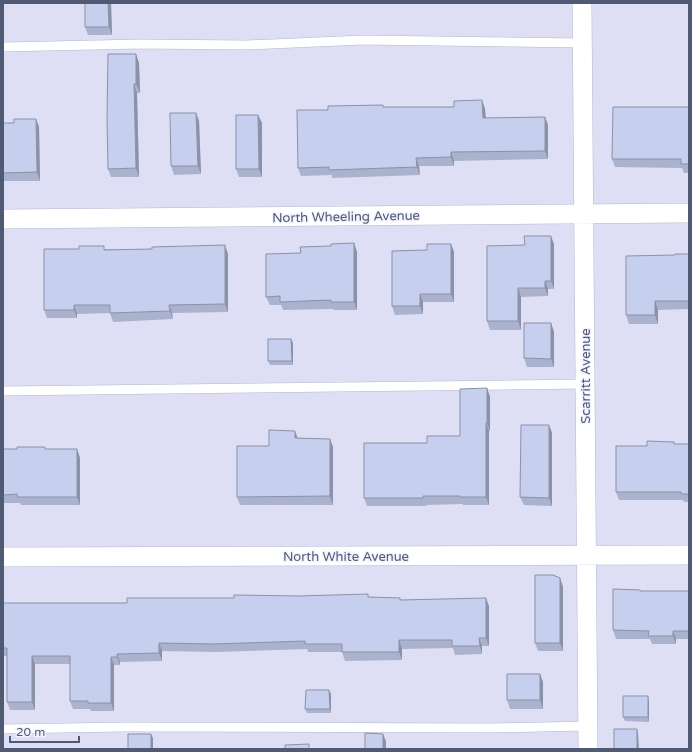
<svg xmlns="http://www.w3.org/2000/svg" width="692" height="752" viewBox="0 0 692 752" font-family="'Varela Round',sans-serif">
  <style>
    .residential { fill: #dedff4 }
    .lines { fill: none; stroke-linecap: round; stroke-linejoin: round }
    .service-casing { stroke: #b2b6cd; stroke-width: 10 }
    .minor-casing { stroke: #b2b6cd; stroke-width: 20 }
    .service { stroke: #fff; stroke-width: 9 }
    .minor { stroke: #fff; stroke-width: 19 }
    .wall { fill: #aab2cd }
    .shaded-wall { fill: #8b91a7 }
    .building { fill: #c6cfee; stroke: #8b91a7 }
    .labels { text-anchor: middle; stroke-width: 3; stroke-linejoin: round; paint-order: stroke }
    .street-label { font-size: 13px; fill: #505a75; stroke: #f2f3fe }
  </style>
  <rect width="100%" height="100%" fill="#ececfb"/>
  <path class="residential" d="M3,3H689V749H3Z"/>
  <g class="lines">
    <g class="service-casing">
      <path id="service" d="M3,47L139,44L247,45L363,40L583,43
        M3,391L585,384
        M3,729L124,727L492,728L587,726"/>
    </g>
    <g class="minor-casing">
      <path id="minor" d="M582,3L588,749
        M3,219L689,213
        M3,557L689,555"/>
    </g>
    <use href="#service" class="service"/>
    <use href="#minor" class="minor"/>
  </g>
  <path class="wall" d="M85,3H111L112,35H88L85,27Z
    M136,54L139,63L140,93H137L139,177H111L108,169Z
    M482,100L485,109L486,118L545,117L548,125V159L454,161V166H419L420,175L332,178V175L301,176L298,168L328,110L384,107H454Z
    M689,107V173H684L682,168L615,167L612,159Z
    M196,113L199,121L201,174L174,175L171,166Z
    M258,115L262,123V177H239L236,169Z
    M36,119L39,127L40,181H3V123H14Z
    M354,243L357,252V310H334L333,309L283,310L281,305H270L266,297L301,253L331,246Z
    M451,244L454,252V302H423V314L395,315L392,306Z
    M554,244V289H548V296L521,297V330H490L487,321L525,245Z
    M105,249L228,254V312L172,313L173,319L113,322L110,313L77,314V318H47L44,310Z
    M689,254V309L658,310V324H629L626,315L675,255Z
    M551,323L554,332V367H527L524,358Z
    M291,339L293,343V365H270L268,361Z
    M487,388L490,397V431H489V505H463V504L426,505V506H367L364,498L460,436Z
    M549,425L552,433V506L524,505L520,497Z
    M298,438L330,439L333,447V505H240L237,497L269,446Z
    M675,444H689V502H684L683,500H619L616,492L647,446Z
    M3,449H77L80,458V505H21L20,503H3Z
    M560,578L563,587V651H538L535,643Z
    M640,590L641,591H689V639H676V644H652L650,639H616L613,630Z
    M298,596L369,597L400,600L489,606V646H482V654L455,655L453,648L402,649V660L345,661L342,652H308L307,649L216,652L162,651V661L120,662V665H114V711H91L90,709H73L70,701V664H35V710H10L7,702V656H3V602V603H127Z
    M540,674L543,682V709H510L507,700Z
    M329,690L331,694V713H307L305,709Z
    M649,701V722L625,721L623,717Z"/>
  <path class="shaded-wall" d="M108,3H111L112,35L109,27Z
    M136,54L139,63L140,93L136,84Z
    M134,84L137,93L139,177L136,168Z
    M482,100L485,109L486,127L483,118Z
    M196,113L199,121L201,174L198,166Z
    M258,115L262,123V177L259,169Z
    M545,117L548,125V159L545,151Z
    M36,119L39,127L40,181L37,172Z
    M451,152L454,161V166L451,157Z
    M416,158L419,166L420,175L417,167Z
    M551,236L554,244V289L551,281Z
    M354,243L357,252V310L354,302Z
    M451,244L454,252V302L451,294Z
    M225,245L228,254V312L225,304Z
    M545,281L548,289V296L545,288Z
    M518,288L521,297V330L518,321Z
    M420,294L423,302V314L420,306Z
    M655,301L658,310V324L655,315Z
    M74,305L77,314V318L74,310Z
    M169,305L172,313L173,319L170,311Z
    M551,323L554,332V367L551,359Z
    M291,339L293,343V365L292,361Z
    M487,388L490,397V431L487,423Z
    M486,423L489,431V505L486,497Z
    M549,425L552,433V506L549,498Z
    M295,431L298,439L295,438Z
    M330,439L333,447V505L330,496Z
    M77,449L80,458V505L77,497Z
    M560,578L563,587V651L560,643Z
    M486,598L489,606V646L486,638Z
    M673,631L676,639V644L673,636Z
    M479,638L482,646V654L480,646Z
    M399,640L402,649V660L399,652Z
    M159,643L162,651V661L159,653Z
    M117,654L120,662V665L117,657Z
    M32,656L35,664V710L32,702Z
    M111,657L114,665V711L111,703Z
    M540,674L543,682V709L540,700Z
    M329,690L331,694V713L330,709Z
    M648,696L649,701V722L648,717Z
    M637,729L638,733L639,749H637Z
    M151,734L153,738V749H151Z
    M383,734L386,741V749H383Z"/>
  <path class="building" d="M85,3H108L109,27H85Z
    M108,54H136V84H134L136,168L108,169L107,118Z
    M482,100L483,118L545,117V151L451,152V157L416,158L417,167L329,170V167L298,168L297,110H328V106L383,105V107H454V101Z
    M613,107H689V164H681V159H612Z
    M170,113H196L198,166H171Z
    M236,115H258L259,169H236Z
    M14,119H36L37,172L3,173V123H14Z
    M524,236H551V281H545V288H518V321H487V246L525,245Z
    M354,243V302H331V300L280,302V296L266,297V254L301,253L300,247L331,246V244Z
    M427,244H451V294H420V306H392V251L427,250Z
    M225,245V304L169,305L170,311L110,313V305H74V310H44V249H79V246H104V250L152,249V247Z
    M675,254H689V301H655V315H626V256L675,255Z
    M524,323H551V359L524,358Z
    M268,339H291L292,361H268Z
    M487,388V423H486V497H460V496H423V498H364V443H427V436H460V389Z
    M521,425H549V498L520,497Z
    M269,430L295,431V438L330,439V496L237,497V446H269Z
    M647,441L674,442V444H689V494H681V492H616V446H647Z
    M17,447H45V449H77V497H17V494L3,495V449H17Z
    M535,575H553L560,578V643H535Z
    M613,589L640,590V591H689V631H673V636H648L649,631L613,630Z
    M368,594V597L400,598V600L486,598V638H479L480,646H452V640H399V652H342V644H305V641L213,644L159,643V653L117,654V657H111V703H88V701H70V656H32V702H7V648H3V603H127V598H234V595L298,596Z
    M507,674H540V700H507Z
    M306,690H329L330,709H305Z
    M623,696H648V717H623Z
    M614,729H637V749H614Z
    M365,733L383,734V749H365Z
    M128,734H151V749H128Z
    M309,744V749H285V745Z"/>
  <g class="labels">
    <g class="street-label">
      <text transform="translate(346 216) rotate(-1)" y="5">North Wheeling Avenue</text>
      <text transform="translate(585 376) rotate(-90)" y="5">Scarritt Avenue</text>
      <text x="346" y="561">North White Avenue</text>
    </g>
  </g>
  <rect width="692" height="752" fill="none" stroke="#505a75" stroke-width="8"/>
  <path d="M10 736v6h69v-6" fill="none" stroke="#505a75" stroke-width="2"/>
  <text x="16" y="736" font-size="12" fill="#505a75" stroke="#f2f3fe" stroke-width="3" paint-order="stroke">20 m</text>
</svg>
